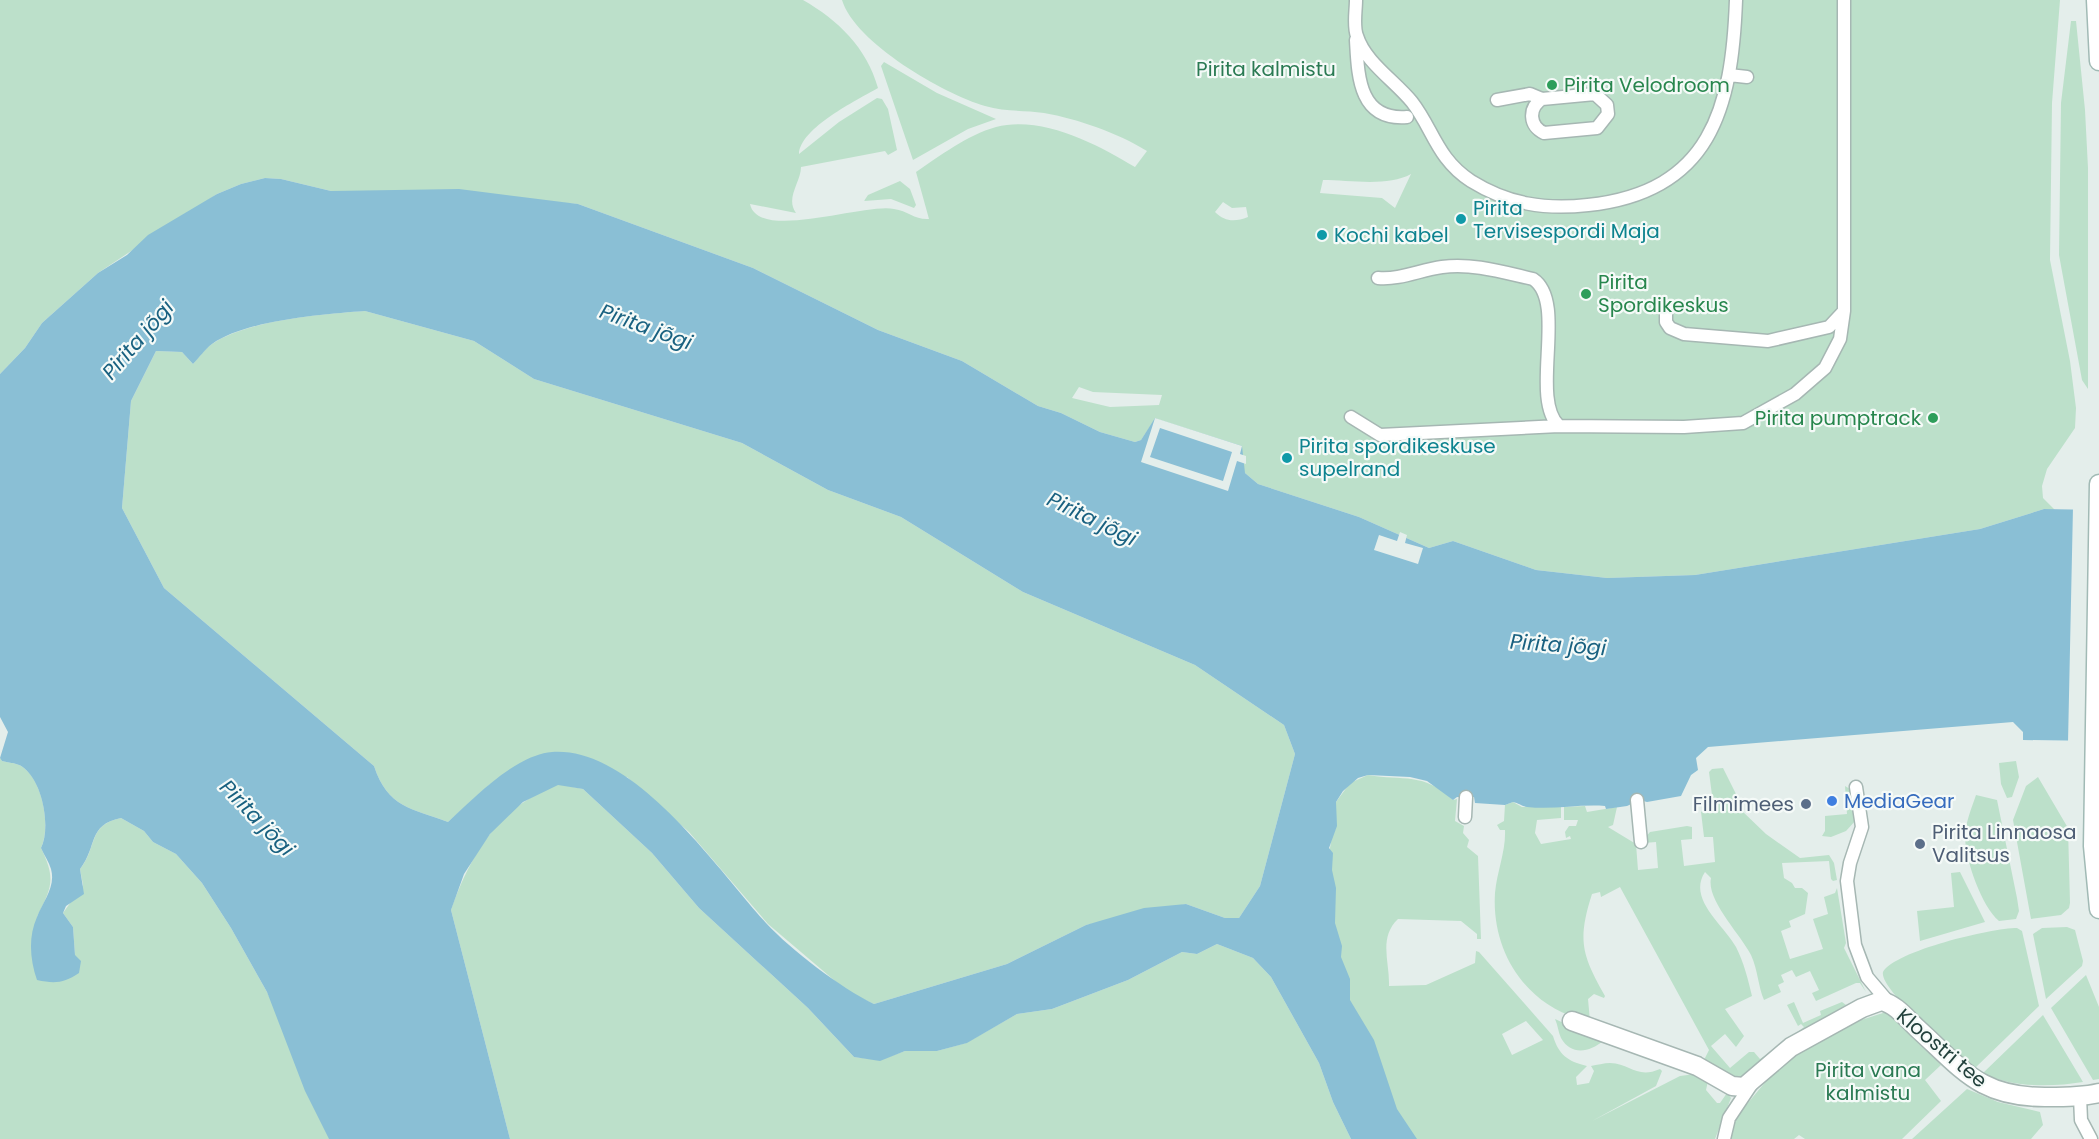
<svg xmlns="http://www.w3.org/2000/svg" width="2099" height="1139" viewBox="0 0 2099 1139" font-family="Poppins,sans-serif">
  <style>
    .green { fill: #bce0ca; fill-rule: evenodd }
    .water { fill: #8abfd5; fill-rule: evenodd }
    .pier { fill: #e4eeeb; fill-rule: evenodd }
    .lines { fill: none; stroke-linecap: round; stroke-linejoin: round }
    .service-casing { stroke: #a6b7b3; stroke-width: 15 }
    .minor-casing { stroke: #a6b7b3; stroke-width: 21 }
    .secondary-casing { stroke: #a1bab5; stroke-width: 21 }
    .service { stroke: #fff; stroke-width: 12 }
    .minor { stroke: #fff; stroke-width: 18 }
    .secondary { stroke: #fff; stroke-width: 18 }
    .leisure-dot { fill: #2e9e5b; stroke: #f5faf8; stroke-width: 2 }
    .culture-dot { fill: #0f9aa8; stroke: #f5faf8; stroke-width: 2 }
    .shop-dot { fill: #3f7fe0; stroke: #f5faf8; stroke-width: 2 }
    .service-dot { fill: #5c6f8a; stroke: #f5faf8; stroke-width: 2 }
    .labels { text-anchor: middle; stroke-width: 4.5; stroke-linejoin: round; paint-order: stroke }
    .park-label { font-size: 20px; fill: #2a7a53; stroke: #f5faf8 }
    .leisure-label { font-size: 20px; fill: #27864d; stroke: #f5faf8; text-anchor: start }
    .culture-label { font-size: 20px; fill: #0d838f; stroke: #f5faf8; text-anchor: start }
    .shop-label { font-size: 20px; fill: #366cbe; stroke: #f5faf8; text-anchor: start }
    .service-label { font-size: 20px; fill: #4e5e75; stroke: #f5faf8; text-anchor: end }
    .street-label { font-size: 20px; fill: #22413c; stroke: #f5faf8 }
    .water-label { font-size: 21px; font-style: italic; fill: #196180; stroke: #f5faf8 }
  </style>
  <rect width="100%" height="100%" fill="#e4eeeb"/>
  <path class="green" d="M0,0H803C838,20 867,48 878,88C857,100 800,128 799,154L839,122L877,98L882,99L888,109L897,150L888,155L885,151L801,167C801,182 785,198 796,213L750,204C758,242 864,203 894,209C908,211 915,220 929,219L916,172C940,156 967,135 996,127C1042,115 1097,144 1135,167L1147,151C1118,133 1078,119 1044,113C1025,110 1005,112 985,106C944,94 855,43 842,0H2060L2052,103L2050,260L2070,361L2076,408L2075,428L2047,469L2042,486L2043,498L2055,510L2044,509L1980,529L1695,575L1607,578L1536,570L1453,541L1429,548L1359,517L1258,484L1245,473L1153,422L1141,440L1135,442L1100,432L1061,413L1038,406L962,361L878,330L753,268L578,204L405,191H331L281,179L265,178L241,184L217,194L98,273L42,323L25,348L0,374ZM1411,174L1395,208L1382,198L1320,193L1323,180C1349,180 1388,187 1411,174ZM1223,202L1232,208L1246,207L1248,217C1235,222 1225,222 1215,212ZM1079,387L1093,392L1162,395L1159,405L1110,407L1072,398Z
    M2071,21H2076L2085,110L2088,168V389L2082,380L2059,255L2061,103Z
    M884,62L937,93L996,119L968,129L913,160L881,66Z
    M900,181L910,189L916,205L914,208L891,199L864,201L868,195Z
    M365,311L474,341L534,379L742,443L828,490L901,517L1023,592L1195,665L1284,725L1295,754L1260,886L1239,918H1225L1186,904L1086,925L1007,964L874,1004L848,992L768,924L689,832L627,777L490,784L448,822C411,808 388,808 374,766L164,588L122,508L131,401L156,351L182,352L193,364C199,357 205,349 212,344C247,320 323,314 365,311Z
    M0,758L2,761C9,763 19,763 24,768C43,783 51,827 41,848C56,879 52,887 37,917L75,955L73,927L63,913L83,885L80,869C98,847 87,825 121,818L144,831L153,842L176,854L202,883L231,928L267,992L336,1139H0Z
    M2016,761L2019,777L2012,797L2007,798L2001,784L1999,763Z
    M1723,768L1742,806L1741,810L1766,834L1800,858L1829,855L1834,863L1837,880L1833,881L1831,879L1829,861L1782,863L1784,878L1792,883L1795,888H1802L1808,893L1805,914L1789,921L1791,927L1781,931L1790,959L1823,949L1813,919L1828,914L1824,897L1835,893L1837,888L1846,943L1844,948L1866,992L1860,983H1856L1816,1001L1812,993L1819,990L1810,971L1796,977L1792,970L1781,975L1784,982L1778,985L1781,992L1764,1000C1758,986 1758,970 1751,955C1741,935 1706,900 1711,878L1705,872C1687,899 1724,925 1736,947C1744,963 1748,979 1752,996L1725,1009L1744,1036L1736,1047L1725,1034L1711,1046L1730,1068L1749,1052H1754L1760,1059L1769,1053L1770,1056L1737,1079L1704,1060L1709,1050L1620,887L1601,897L1600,892L1592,894C1577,941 1582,955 1605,996L1604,998L1594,994L1588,999L1590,1021C1529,1010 1491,954 1495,893C1497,871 1506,851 1505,830H1500L1497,825L1504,821L1505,805L1513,802L1522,807H1561V818L1537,820L1535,833L1541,844L1571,839L1570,836L1566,838L1565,832L1569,826H1576L1578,820H1564V807L1585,806L1587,812L1617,807L1613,825L1608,827L1636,844L1638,870L1658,868L1656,842L1644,843V839L1650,832L1687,826L1692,827V839L1681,840L1684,866L1715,862L1713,837H1704L1701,812L1713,803L1709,772L1712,769Z
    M1368,775C1403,781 1424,772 1453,800L1457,799L1455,821L1464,826L1463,833L1469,840L1467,847L1478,856L1481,939H1477V934L1461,921L1398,919C1378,938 1390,963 1389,986L1426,985L1475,963L1476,951L1479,952L1553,1036C1559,1055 1567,1061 1587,1066L1576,1077L1577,1085L1589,1083L1594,1071L1591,1066C1597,1065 1604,1063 1610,1063C1631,1064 1637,1079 1660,1069L1662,1071L1656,1086L1592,1121L1680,1076L1695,1074L1708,1081L1706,1090L1717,1103H1720L1727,1093L1731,1098L1715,1139H1414L1406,1130L1342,995L1326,872L1332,836L1336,828V802L1350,783ZM1526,1021L1543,1040L1512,1055L1502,1034Z
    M2038,777L2068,828L2070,903L2069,908L2061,915L2031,919L2013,820L2026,786Z
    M558,784L583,789L652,853L699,908L808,1008L854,1057L880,1060L905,1051H937L966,1043L1017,1014L1052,1009L1128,980L1182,952L1197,954L1217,944L1253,958L1271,977L1319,1063L1333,1102L1351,1139H510L451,910C465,870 487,826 524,802C534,795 547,790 558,784Z
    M1845,786L1850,789L1856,820L1846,831L1831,837L1822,836L1825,831V816L1847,814Z
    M1976,795L1997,800L2017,898L2019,911L2016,919L1999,921C1982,907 1965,860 1965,836C1965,824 1972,807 1976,795Z
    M1960,872L1985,922L1920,941L1917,911L1954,907L1951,873Z
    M2017,928L2022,931L2039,1006L1975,1068C1958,1055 1879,990 1883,972C1895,951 1991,928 2017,928Z
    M2042,928L2067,927L2075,930L2083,961L2082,966L2046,999L2033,934Z
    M2086,975L2099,1007V1079L2093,1080L2051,1008Z
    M1794,1002L1803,1023L1821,1015L1820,1011L1842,1002L1846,1005L1786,1041L1804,1027L1801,1024L1798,1026L1787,1005Z
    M1886,1012L1941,1065L1925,1080L1941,1101L1902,1139H1805L1799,1135L1794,1139H1730L1732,1122L1782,1062L1849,1024Z
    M2043,1015L2083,1082C2052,1087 2012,1088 1983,1073Z
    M1555,1019L1603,1041C1590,1052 1571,1056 1561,1038C1558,1032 1558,1025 1555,1019Z
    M1967,1089L1998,1102L2040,1112L2043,1125L2031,1139H1912Z"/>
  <path class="water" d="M265,178L281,179L331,191L459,189L578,204L753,268L878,330L962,361L1038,406L1061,413L1100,432L1135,442L1141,440L1155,418L1160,420L1242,446L1245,473L1258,484L1359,517L1429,548L1453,541L1536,570L1607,578L1695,575L1980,529L2044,509L2099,510V741L2023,740V732L2013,722L1708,747L1696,758L1698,770L1691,775L1681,796L1647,802L1640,800L1627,806L1606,809L1605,806C1579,804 1553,810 1527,807C1521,806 1519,803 1513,802L1505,805L1475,803L1474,797H1457L1453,800L1427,781L1410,777L1368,775L1358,778L1343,791L1336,802L1337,826L1329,848L1333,853L1332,870L1336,888L1335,923L1342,946L1341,957L1350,979V1000L1374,1040L1397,1109L1417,1139H1351L1333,1102L1319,1063L1271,977L1253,958L1217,944L1197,954L1182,952L1128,980L1052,1009L1017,1014L967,1043L937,1051H905L880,1061L854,1057L808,1008L699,908L652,853L583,789L558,785L523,802L490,834L464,874L451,910L510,1139H329L305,1091L267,992L231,928L202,883L176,854L153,842L144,831L121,818C87,825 98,846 80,869L84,894L66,906L63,913L73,927L75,955L81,961L79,973C64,983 55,984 37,980C30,960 28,937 37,917C43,901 56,887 51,869C49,862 44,855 41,848C51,828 43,783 24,768C19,763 9,763 2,761L0,758L8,732L0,717V374L25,348L42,323L98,273L127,255L148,235L217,194L241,184ZM365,311L474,341L534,379L742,443L828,490L901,517L1023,592L1195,665L1284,725L1295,754L1260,886L1239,918H1225L1186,904L1144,908L1086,925L1007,964L874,1004C841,988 791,950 766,923C717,869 634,746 552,752C515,755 474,798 448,822C411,808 388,808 374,766L164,588L122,508L131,401L156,351L182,352L193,364C199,358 205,349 212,344C246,320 324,314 365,311Z"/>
  <path class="pier" d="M1155,418L1242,446L1240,454L1246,456V464L1237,461L1228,491L1141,462ZM1160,428L1232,452L1223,481L1150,457Z
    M2073,507H2099V744L2068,743Z
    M1400,532L1407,535L1405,543L1423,548L1418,564L1374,550L1379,535L1397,541Z"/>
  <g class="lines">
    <g class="service-casing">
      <path id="service" d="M1356,0C1356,11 1353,26 1357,36C1365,62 1395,81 1412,102C1433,129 1437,159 1471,181C1508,204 1545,210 1588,205C1711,192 1732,108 1736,0
        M1356,40C1358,74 1358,121 1407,117
        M1729,75L1747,77
        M1497,100L1530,94L1542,99L1595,94L1607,105L1608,114L1597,128L1544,133C1529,126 1528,108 1542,99
        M1378,278C1400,280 1420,270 1442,267C1473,263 1502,272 1533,279C1568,302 1529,398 1559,426
        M1666,308V322L1670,328L1684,334L1768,341L1829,327L1843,312
        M1351,417L1380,435L1559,426L1684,427L1743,423L1795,394L1825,368L1840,339L1844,311V0
        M1856,787L1862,827L1850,863L1847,881L1855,945L1867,977L1890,1004
        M1637,800L1641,842
        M1465,817L1466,797
        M2080,1097L2081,1120L2091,1139
        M1724,1139L1729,1118L1753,1082"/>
    </g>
    <g class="minor-casing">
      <path id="minor" d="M1572,1021L1697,1066L1732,1086L1744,1087L1791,1047L1862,1008L1881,1001C1896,1004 1907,1019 1918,1029C1964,1071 1981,1098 2048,1097C2065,1097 2082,1097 2099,1093"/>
    </g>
    <g class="secondary-casing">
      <path id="secondary" d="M2096,0L2099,61
        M2099,484L2093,846L2099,909"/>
    </g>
    <use href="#service" class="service"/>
    <use href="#minor" class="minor"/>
    <use href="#secondary" class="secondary"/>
  </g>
  <g class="leisure-dot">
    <circle cx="1552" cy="85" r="6"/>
    <circle cx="1586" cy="294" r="6"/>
    <circle cx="1933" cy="418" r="6"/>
  </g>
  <g class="culture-dot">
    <circle cx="1461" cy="219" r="6"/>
    <circle cx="1322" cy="235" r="6"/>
    <circle cx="1287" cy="458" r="6"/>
  </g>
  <circle class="shop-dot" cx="1832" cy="801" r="6"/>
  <g class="service-dot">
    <circle cx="1806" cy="804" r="6"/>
    <circle cx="1920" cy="844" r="6"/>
  </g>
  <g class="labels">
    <g class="park-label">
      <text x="1266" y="76">Pirita kalmistu</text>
      <text x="1868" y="1077">Pirita vana<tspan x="1868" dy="23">kalmistu</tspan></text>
    </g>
    <g class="leisure-label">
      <text x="1564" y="92">Pirita Velodroom</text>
      <text x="1598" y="289">Pirita<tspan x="1598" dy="23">Spordikeskus</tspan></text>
      <text x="1921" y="425" text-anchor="end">Pirita pumptrack</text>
    </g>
    <g class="culture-label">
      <text x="1473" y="215">Pirita<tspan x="1473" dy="23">Tervisespordi Maja</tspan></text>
      <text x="1334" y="242">Kochi kabel</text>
      <text x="1299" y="453">Pirita spordikeskuse<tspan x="1299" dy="23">supelrand</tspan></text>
    </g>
    <g class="shop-label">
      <text x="1844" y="808">MediaGear</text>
    </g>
    <g class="service-label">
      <text x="1794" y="811">Filmimees</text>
      <text x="1932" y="839" text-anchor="start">Pirita Linnaosa<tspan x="1932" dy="23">Valitsus</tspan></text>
    </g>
    <g class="street-label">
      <text transform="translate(1942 1048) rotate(40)" y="7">Kloostri tee</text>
    </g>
    <g class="water-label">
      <text transform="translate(646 327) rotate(20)" y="7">Pirita jõgi</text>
      <text transform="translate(138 340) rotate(-49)" y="7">Pirita jõgi</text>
      <text transform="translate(1092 519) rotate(26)" y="7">Pirita jõgi</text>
      <text transform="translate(1558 645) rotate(4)" y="7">Pirita jõgi</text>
      <text transform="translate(257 818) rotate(46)" y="7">Pirita jõgi</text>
    </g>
  </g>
</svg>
